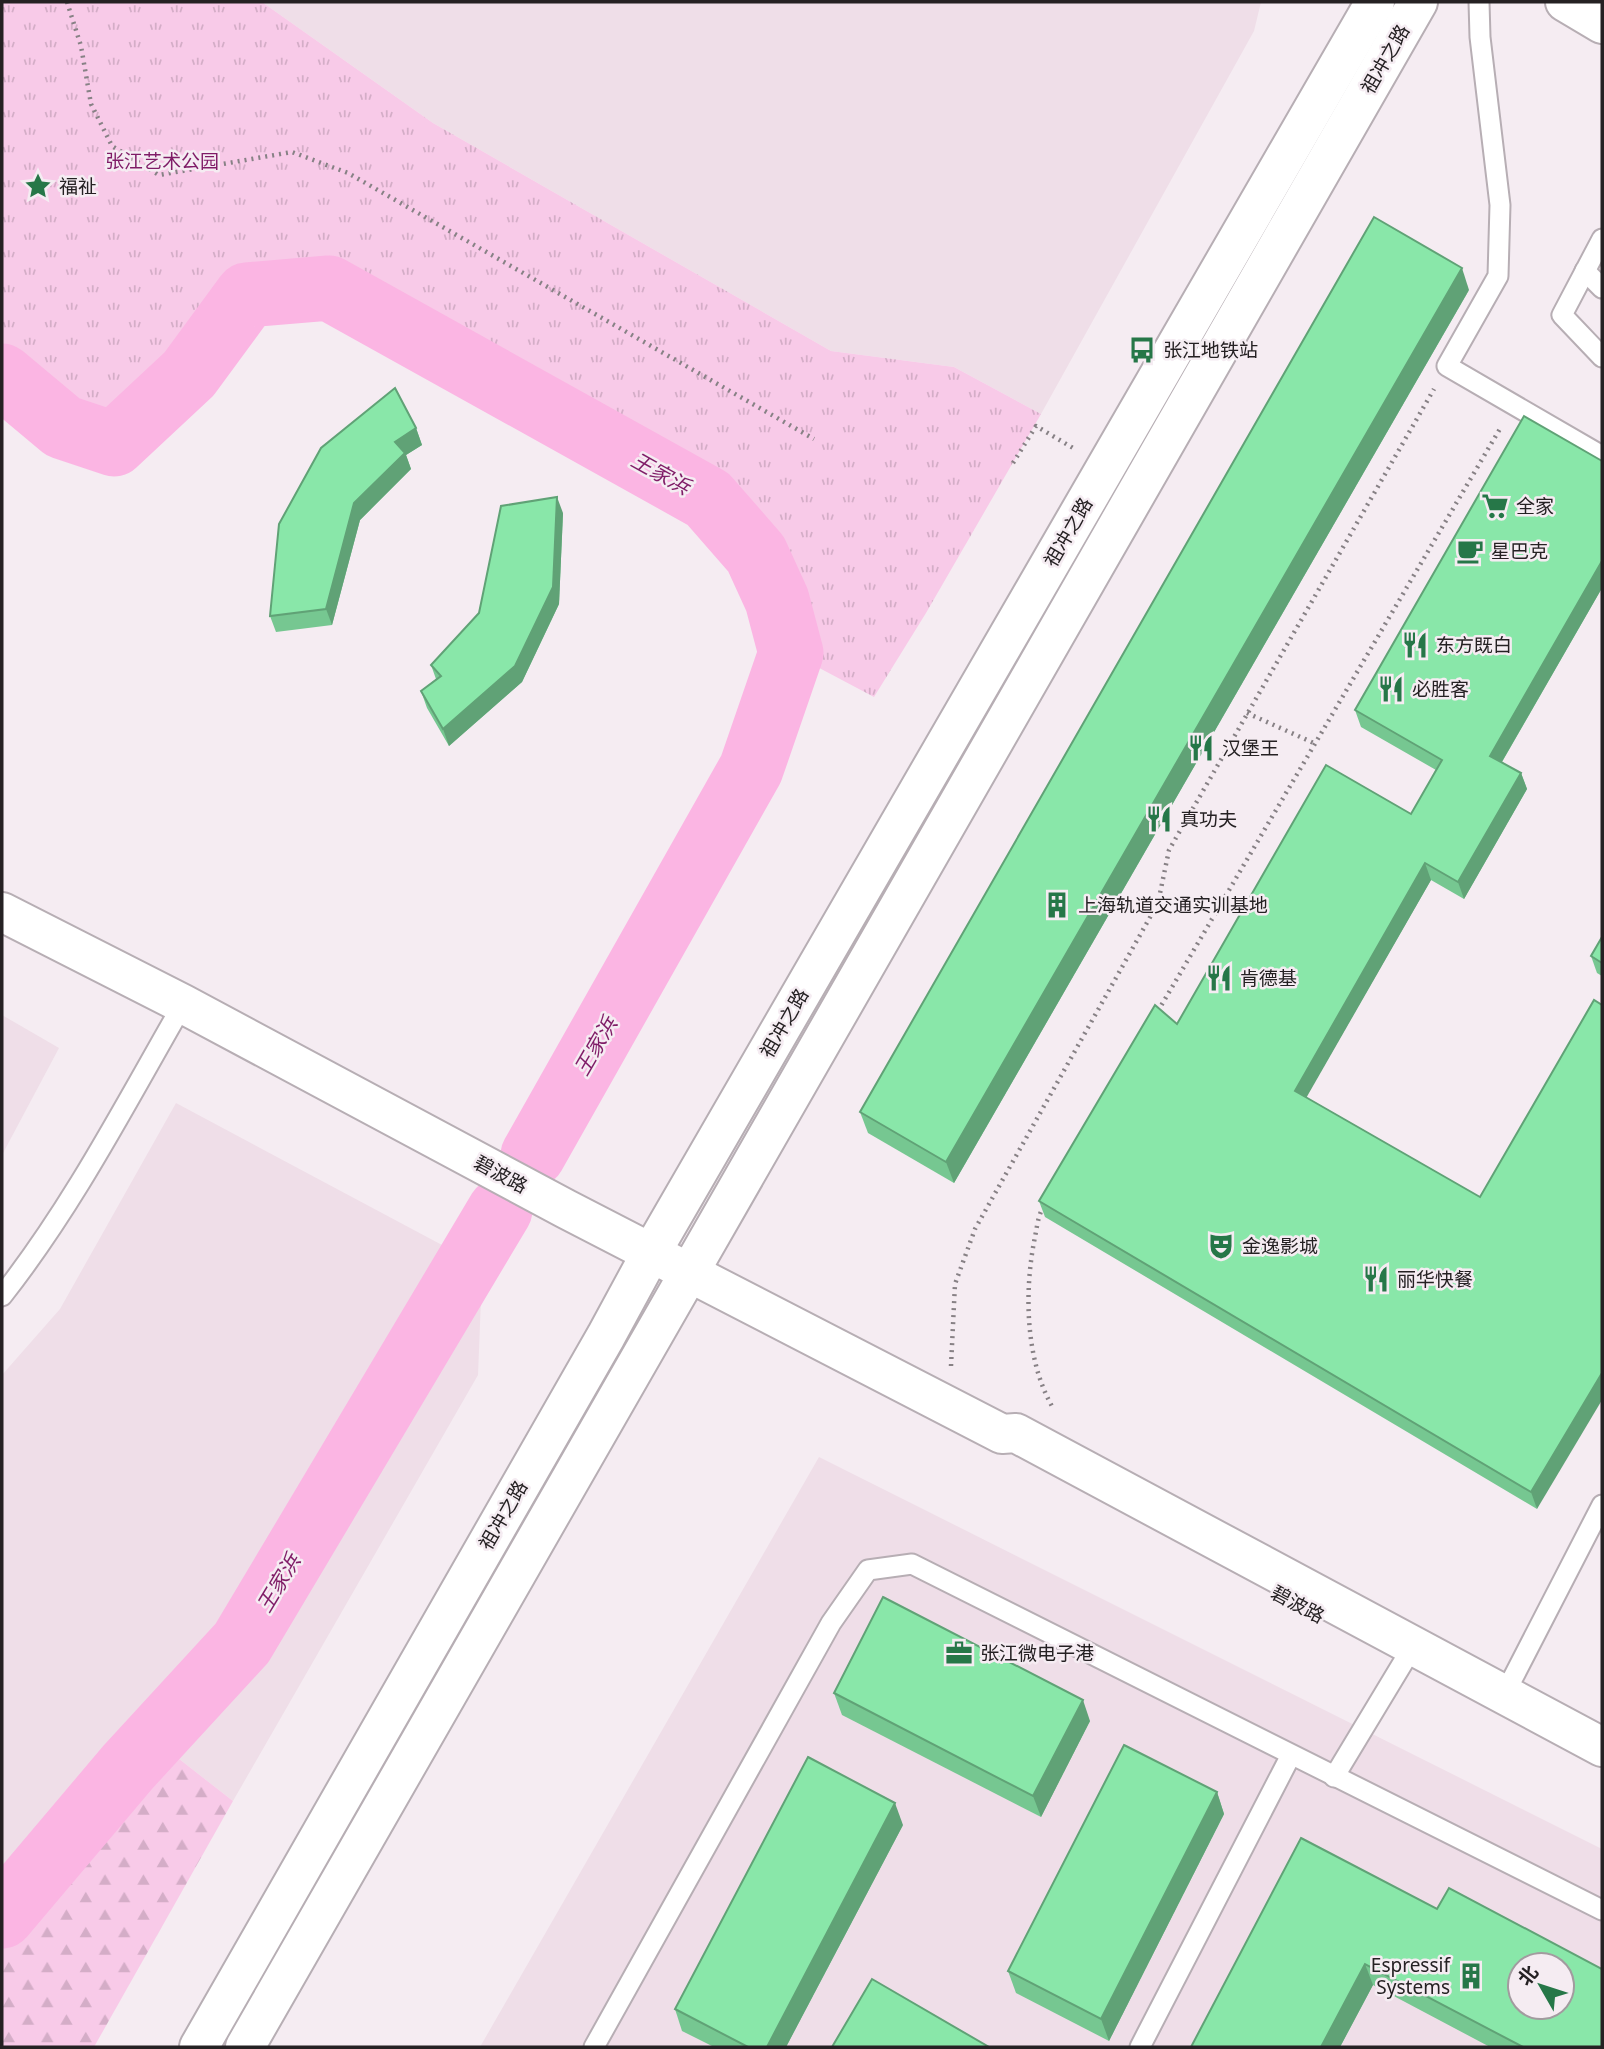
<svg xmlns="http://www.w3.org/2000/svg" width="1604" height="2049" viewBox="0 0 1604 2049" font-family="'Noto Sans','Noto Sans SC',sans-serif">
	<defs>
		<pattern id="forest-firs" width="22" height="20" patternUnits="userSpaceOnUse" patternTransform="scale(1.75)"><rect width="22" height="20" fill="#f8cae8"/><path d="M5 1l3.5 6h-7zM16 11l3.5 6h-7z" fill="#d4adc7"/></pattern>
		<pattern id="park-tufts" width="24" height="20" patternUnits="userSpaceOnUse" patternTransform="scale(1.75)"><rect width="24" height="20" fill="#f8cae8"/><path d="M3 7l-1-3M5 7V3M7 7l1-3M15 17l-1-3M17 17v-4M19 17l1-3" fill="none" stroke="#d4adc7"/></pattern>
	</defs>
	<rect width="100%" height="100%" fill="#f5ecf2"/>
	<g fill="#efdee8" fill-rule="evenodd">
		<polygon points="262,2 1261,2 1254,31 1041,414 954,367 831,351 433,123"/>
		<polygon points="2,1015 59,1048 2,1155"/>
		<polygon points="176,1103 442,1245 481,1299 478,1375 233,1801 137,1726 2,1888 2,1375 60,1309"/>
		<path d="M819,1457L1602,1849V2047H480ZM1520,1965H1562V2007H1520Z"/>
	</g>
	<polygon fill="url(#forest-firs)" points="137,1726 233,1801 94,2047 2,2047 2,1888"/>
	<polygon fill="url(#park-tufts)" points="2,2 262,2 433,123 831,351 954,367 1041,414 926,613 874,697 791,653 777,600 756,554 708,499 329,288 247,295 189,374 114,444 63,427 2,376"/>
	<g fill="none" stroke-linecap="round" stroke-linejoin="round">
		<g stroke="#fbb5e3" stroke-width="65">
			<polyline points="2,376 63,427 114,444 189,374 247,295 329,288 708,499 756,554 777,600 791,653 751,769 533,1155"/>
			<polyline points="2,1916 128,1767 242,1643 500,1210"/>
		</g>
		<g stroke="#b7aeb4" stroke-width="23">
			<g id="service">
				<polyline points="1479,2 1480,37 1500,205 1498,276 1447,366 1602,456"/>
				<polyline points="1602,239 1562,315 1602,357"/>
				<polyline points="1585,271 1602,288"/>
				<path d="M2,1296C73,1206 126,1103 183,1004"/>
				<polyline points="1502,1699 1602,1505"/>
				<polyline points="1334,1777 1404,1661"/>
				<polyline points="594,2047 831,1623 868,1570 912,1564 1602,1910"/>
				<polyline points="1140,2047 1291,1755"/>
			</g>
		</g>
		<g stroke="#b7aeb4" stroke-width="42">
			<polyline id="minor" points="1565,2 1602,24"/>
		</g>
		<g stroke="#b7aeb4" stroke-width="42">
			<polyline id="tertiary" points="2,912 183,1004 566,1209 1002,1434 1016,1433 1602,1747"/>
		</g>
		<g stroke="#b7aeb4" stroke-width="42">
			<g id="secondary">
				<polyline points="199,2047 606,1336 651,1253 1375,2"/>
				<polyline points="245,2047 1418,2"/>
			</g>
		</g>
		<g stroke="#878185" stroke-width="4.5" stroke-dasharray="2 5" stroke-linecap="butt">
			<polyline points="67,2 81,46 91,104 112,146 159,175 292,152 348,173 814,439"/>
			<polyline points="1013,463 1036,426 1073,448"/>
			<polyline points="1247,713 1316,744"/>
			<polyline points="1158,1011 1501,427"/>
			<path d="M1044,1206C1038,1215 1037,1227 1035,1237C1024,1290 1025,1360 1053,1408"/>
			<polyline points="951,1366 955,1284 975,1229 1158,903 1169,850 1434,389"/>
		</g>
		<use href="#service" stroke="#fff" stroke-width="19"/>
		<use href="#minor" stroke="#fff" stroke-width="38"/>
		<use href="#tertiary" stroke="#fff" stroke-width="38"/>
		<use href="#secondary" stroke="#fff" stroke-width="38"/>
	</g>
	<g fill="#76c791">
		<polygon points="1469,290 954,1183 868,1133 860,1112"/>
		<polygon points="416,428 422,445 406,455 411,469 360,520 332,625 276,632 270,616"/>
		<polygon points="563,513 559,604 522,682 449,746 427,708 421,691 436,679 431,665 479,613"/>
		<polygon points="1602,588 1502,762 1521,773 1527,789 1464,899 1431,880 1306,1097 1480,1197 1537,1509 1045,1217 1039,1201 1177,1024 1411,814 1436,770 1361,727 1355,710"/>
		<polygon points="1602,937 1602,976 1597,973 1591,956"/>
		<polygon points="834,1693 1090,1721 1041,1817 842,1715"/>
		<polygon points="1217,1792 1224,1814 1109,2041 1016,1993 1008,1971"/>
		<polygon points="903,1825 786,2047 714,2047 682,2031 675,2009"/>
		<polygon points="1301,1838 1602,2047 1490,2047 1373,1985 1340,2047 1191,2047"/>
	</g>
	<g fill="#60a276">
		<polygon points="1462,268 1469,290 954,1183 946,1162"/>
		<polygon points="416,428 422,445 406,455 411,469 360,520 332,625 326,609 354,503 395,442"/>
		<polygon points="557,497 563,513 559,604 522,682 449,746 443,729"/>
		<polygon points="1602,561 1602,588 1496,772 1490,756"/>
		<polygon points="1521,773 1527,789 1464,899 1458,882"/>
		<polygon points="1425,863 1431,880 1301,1107 1295,1091"/>
		<polygon points="1602,1373 1602,1400 1537,1509 1531,1492"/>
		<polygon points="1083,1700 1090,1721 1041,1817 1033,1796"/>
		<polygon points="1217,1792 1224,1814 1109,2041 1101,2019"/>
		<polygon points="895,1803 903,1825 786,2047 767,2047"/>
		<polygon points="1365,1964 1373,1985 1340,2047 1321,2047"/>
	</g>
	<g fill="#89e7a9" stroke="#60a276" stroke-width="2" fill-rule="evenodd">
		<polygon points="1374,217 1462,268 946,1162 860,1112"/>
		<polygon points="395,388 416,428 395,442 405,453 354,503 326,609 270,616 279,524 321,448"/>
		<polygon points="1524,416 1602,461 1602,561 1490,756 1521,773 1458,882 1425,863 1295,1091 1480,1197 1594,1000 1602,1005 1602,1373 1531,1492 1039,1201 1155,1005 1177,1024 1326,765 1411,814 1442,760 1355,710"/>
		<polygon points="557,497 553,587 515,666 443,729 421,691 441,676 431,665 479,613 501,506"/>
		<polygon points="1602,937 1602,963 1591,956"/>
		<polygon points="883,1597 1083,1700 1033,1796 834,1693"/>
		<polygon points="1124,1745 1217,1792 1101,2019 1008,1971"/>
		<polygon points="808,1757 895,1803 767,2047 748,2047 675,2009"/>
		<path d="M1301,1838L1437,1909L1449,1888L1602,1969V2047H1523L1365,1964L1321,2047H1191ZM1520,1965H1562V2007H1520Z"/>
		<polygon points="872,1979 989,2047 832,2047"/>
	</g>
	<defs>
		<g id="sight-bare" transform="scale(2.1)"><path d="M0-6L1.8-2.2L6-1.7L2.9 1.2L3.7 5.4L0 3.3L-3.7 5.4L-2.9 1.2L-6-1.7L-1.8-2.2Z" fill="#267748" stroke="#f5ecf2" stroke-width="2.5" paint-order="stroke"/></g>
		<g id="bus-bare" transform="scale(2.1)"><path d="M-5-6H5V4H4V6H2V4H-2V6H-4V4H-5ZM-3.5-4V0h7V-4ZM-3.5 1.2v1.5H-2V1.2ZM2 1.2v1.5H3.5V1.2Z" fill="#267748" stroke="#f5ecf2" stroke-width="2.5" paint-order="stroke"/></g>
		<g id="supermarket-bare" transform="scale(2.1)"><path d="M-6-5.5h2.5l.6 2H6L4.5 2H-2.5L-4.4-4H-6ZM-1.5 3.2a1.3 1.3 0 1 0 .1 0ZM3 3.2a1.3 1.3 0 1 0 .1 0Z" fill="#267748" stroke="#f5ecf2" stroke-width="2.5" paint-order="stroke"/></g>
		<g id="cafe-bare" transform="scale(2.1)"><path d="M-5.5-4.5H6V0H3Q3 3.5 0 3.5H-2.5Q-5.5 3.5-5.5 0ZM3-3.2v2h1.7v-2ZM-6 4.5H4V6H-6Z" fill="#267748" stroke="#f5ecf2" stroke-width="2.5" paint-order="stroke"/></g>
		<g id="restaurant-bare" transform="scale(2.1)"><path d="M-5-6h1v4h1v-4h1v4h1v-4h1v5L-1.5 .5V6h-2V.5L-5-1ZM5-6V6H3V1.5H1.5Q1.5-4 5-6Z" fill="#267748" stroke="#f5ecf2" stroke-width="2.5" paint-order="stroke"/></g>
		<g id="building-bare" transform="scale(2.1)"><path d="M-4-6H4V6H1V3H-1V6H-4ZM-2.5-4.3h1.7v1.8h-1.7ZM.8-4.3h1.7v1.8H.8ZM-2.5-1h1.7V.8h-1.7ZM.8-1h1.7V.8H.8Z" fill="#267748" stroke="#f5ecf2" stroke-width="2.5" paint-order="stroke"/></g>
		<g id="theatre-bare" transform="scale(2.1)"><path d="M-5-5.5Q0-4 5-5.5V0Q5 5 0 6Q-5 5-5 0ZM-3.3-2.5H-1v1.5H-3.3ZM1-2.5H3.3v1.5H1ZM-2.8 1Q0 5.5 2.8 1Z" fill="#267748" stroke="#f5ecf2" stroke-width="2.5" paint-order="stroke"/></g>
		<g id="office-bare" transform="scale(2.1)"><path d="M-6-3h4V-5.5h4V-3h4V5H-6ZM-1-4.5V-3h2v-1.5ZM-6 0V1H6V0Z" fill="#267748" stroke="#f5ecf2" stroke-width="2.5" paint-order="stroke"/></g>
	</defs>
	<g fill-rule="evenodd">
		<use href="#sight-bare" x="38" y="186"/>
		<use href="#bus-bare" x="1142" y="350"/>
		<use href="#supermarket-bare" x="1495" y="506"/>
		<use href="#cafe-bare" x="1470" y="551"/>
		<use href="#restaurant-bare" x="1415" y="645"/>
		<use href="#restaurant-bare" x="1391" y="689"/>
		<use href="#restaurant-bare" x="1201" y="748"/>
		<use href="#restaurant-bare" x="1159" y="819"/>
		<use href="#building-bare" x="1057" y="905"/>
		<use href="#restaurant-bare" x="1219" y="978"/>
		<use href="#theatre-bare" x="1221" y="1246"/>
		<use href="#restaurant-bare" x="1376" y="1279"/>
		<use href="#office-bare" x="959" y="1653"/>
		<use href="#building-bare" x="1471" y="1976"/>
	</g>
	<g text-anchor="middle" dominant-baseline="central" stroke-width="5" stroke-linejoin="round" paint-order="stroke">
		<g font-size="19" fill="#252123" stroke="#f5ecf2">
			<text transform="translate(1385 59) rotate(-60)">祖冲之路</text>
			<text transform="translate(1068 532) rotate(-60)">祖冲之路</text>
			<text transform="translate(784 1023) rotate(-60)">祖冲之路</text>
			<text transform="translate(501 1174) rotate(28)">碧波路</text>
			<text transform="translate(503 1515) rotate(-60)">祖冲之路</text>
			<text transform="translate(1298 1604) rotate(28)">碧波路</text>
		</g>
		<g font-size="19" fill="#7f1c67" stroke="#f5ecf2">
			<text x="162" y="161">张江艺术公园</text>
		</g>
		<g font-size="19" fill="#252123" stroke="#f5ecf2" text-anchor="start">
			<text x="59" y="186">福祉</text>
			<text x="1163" y="350">张江地铁站</text>
			<text x="1516" y="506">全家</text>
			<text x="1491" y="551">星巴克</text>
			<text x="1436" y="645">东方既白</text>
			<text x="1412" y="689">必胜客</text>
			<text x="1222" y="748">汉堡王</text>
			<text x="1180" y="819">真功夫</text>
			<text x="1078" y="905">上海轨道交通实训基地</text>
			<text x="1240" y="978">肯德基</text>
			<text x="1242" y="1246">金逸影城</text>
			<text x="1397" y="1279">丽华快餐</text>
			<text x="980" y="1653">张江微电子港</text>
			<text x="1450" y="1965" text-anchor="end">Espressif<tspan x="1450" dy="22">Systems</tspan></text>
		</g>
		<g font-size="21" font-style="italic" fill="#7f1c67" stroke="#f5ecf2">
			<text transform="translate(661 473) rotate(29)">王家浜</text>
			<text transform="translate(595 1046) rotate(-60)">王家浜</text>
			<text transform="translate(278 1583) rotate(-59)">王家浜</text>
		</g>
	</g>
	<rect width="1604" height="2049" fill="none" stroke="#252123" stroke-width="7"/>
	<g transform="translate(1541 1986) rotate(309)"><circle r="33" fill="#f5ecf2" stroke="#a29b9f" stroke-width="2"/>
	<path d="M0-5L12 26L0 18L-12 26Z" fill="#267748"/>
	<text y="-10" font-size="19" font-weight="bold" text-anchor="middle" fill="#252123">北</text>
	</g>
</svg>
